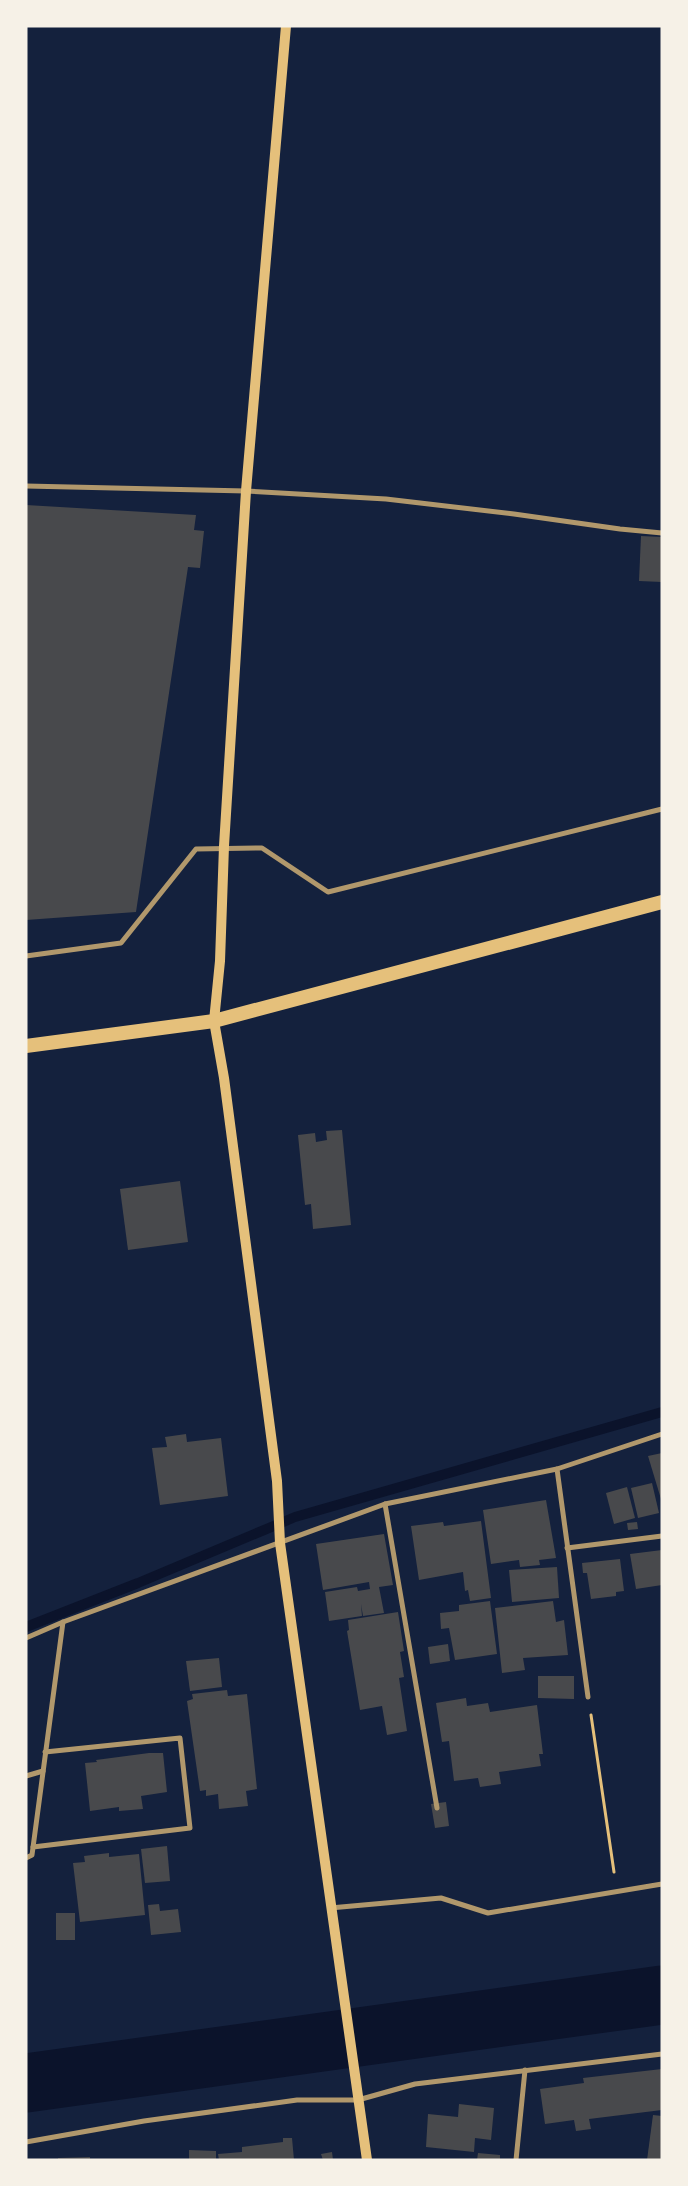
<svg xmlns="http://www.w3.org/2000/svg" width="688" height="2186" viewBox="0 0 688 2186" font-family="Arial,sans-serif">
	<rect width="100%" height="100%" fill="#14213d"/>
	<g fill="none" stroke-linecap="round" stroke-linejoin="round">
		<polyline stroke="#0b132b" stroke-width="10" points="26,1627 138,1583 295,1517 662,1412"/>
		<polyline stroke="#0b132b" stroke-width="59" points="26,2083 662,1995"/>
	</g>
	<g fill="#48494c">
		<polygon points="26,505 196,515 194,530 204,531 200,568 188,567 136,912 26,920"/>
		<polygon points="641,536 662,537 662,582 639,581"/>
		<polygon points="342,1130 351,1225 313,1229 311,1204 305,1205 298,1135 315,1133 316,1142 327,1140 326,1131"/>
		<polygon points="180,1181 188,1242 128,1250 120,1189"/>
		<polygon points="186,1434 187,1442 221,1438 228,1496 160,1505 152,1448 167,1447 165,1437"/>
		<polygon points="662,1453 662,1499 661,1499 648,1456"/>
		<polygon points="652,1483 659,1513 638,1518 631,1488"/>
		<polygon points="627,1487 635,1518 614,1524 606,1493"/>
		<polygon points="546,1500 556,1558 539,1560 540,1565 520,1567 519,1560 491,1564 483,1510"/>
		<polygon points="481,1521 491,1598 470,1601 468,1590 465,1591 463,1572 419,1580 411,1526 443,1522 444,1526"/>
		<polygon points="637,1522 638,1529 628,1530 627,1523"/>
		<polygon points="384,1534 393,1585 379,1587 384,1613 363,1616 361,1604 362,1616 329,1621 325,1592 357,1587 358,1591 370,1589 369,1582 323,1590 316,1544"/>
		<polygon points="662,1550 662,1585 636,1589 630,1554"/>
		<polygon points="620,1559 624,1591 616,1592 616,1596 591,1599 587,1573 583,1573 582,1563"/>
		<polygon points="557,1567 559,1598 512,1602 509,1570"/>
		<polygon points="490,1601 497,1654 455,1660 449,1628 441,1629 440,1613 459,1611 459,1605"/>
		<polygon points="553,1601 556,1622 564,1620 568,1655 523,1658 525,1670 502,1673 495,1608"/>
		<polygon points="398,1612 404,1651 400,1652 404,1677 399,1678 407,1731 387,1735 382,1706 360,1710 347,1631 349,1630 348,1620"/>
		<polygon points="448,1644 450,1661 430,1664 428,1647"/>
		<polygon points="219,1658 222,1687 190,1691 186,1661"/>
		<polygon points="538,1676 574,1676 574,1699 538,1698"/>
		<polygon points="227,1690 228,1696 247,1694 257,1789 246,1791 248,1806 219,1809 218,1794 206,1796 206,1790 200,1791 187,1701 193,1699 192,1694"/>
		<polygon points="466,1698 467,1706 488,1703 490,1712 537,1705 543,1754 539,1754 541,1766 499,1772 501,1784 480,1787 478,1778 454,1781 449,1741 442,1742 436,1703"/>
		<polygon points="149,1753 163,1753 167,1792 141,1796 143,1809 119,1811 119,1807 90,1811 85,1763 97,1762 96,1760"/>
		<polygon points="446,1802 449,1826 435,1828 431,1804"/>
		<polygon points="167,1846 170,1881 145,1883 141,1849"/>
		<polygon points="109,1853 109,1857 139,1854 145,1915 80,1922 73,1863 85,1862 84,1856"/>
		<polygon points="159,1904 160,1911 178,1909 181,1932 151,1935 148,1905"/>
		<rect x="56" y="1913" width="19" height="27"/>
		<polygon points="662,2069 662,2110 589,2119 591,2129 576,2131 574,2120 545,2124 540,2089 584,2083 583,2078"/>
		<polygon points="459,2104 494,2108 491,2140 475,2138 474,2152 426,2147 428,2114 458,2117"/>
		<polygon points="653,2115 662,2116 662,2160 647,2160"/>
		<polygon points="283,2138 292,2138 294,2160 219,2160 218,2154 242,2152 242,2147 283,2142"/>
		<polygon points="189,2150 216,2151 216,2160 189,2160"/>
		<polygon points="332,2152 333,2160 323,2160 321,2154"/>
		<polygon points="478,2153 500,2155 500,2160 477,2160"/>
		<polygon points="90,2157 90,2160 58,2160 58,2158"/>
	</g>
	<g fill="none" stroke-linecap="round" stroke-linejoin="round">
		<polyline stroke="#e5c07b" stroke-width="3" points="591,1715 614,1872"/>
		<g stroke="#b1986c" stroke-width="5">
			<polyline points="26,486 246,491 386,499 514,514 620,529 662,533"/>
			<polyline points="26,956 121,943 196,849 262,848 328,892 662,809"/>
			<polyline points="557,1469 588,1697"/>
			<polyline points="385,1504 437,1808"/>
			<polyline points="567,1548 662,1536"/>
			<polyline points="26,1638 63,1622 385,1504 557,1469 662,1434"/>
			<polyline points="26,1776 43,1771"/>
			<polyline points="33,1847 190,1828 180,1738 45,1752"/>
			<polyline points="26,1858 32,1855 63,1622"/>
			<polyline points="330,1908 441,1898 488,1913 662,1884"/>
			<polyline points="26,2142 144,2121 297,2100 358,2100 415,2084 662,2054"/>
			<polyline points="516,2160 525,2070"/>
		</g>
		<polyline stroke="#e5c07b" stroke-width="10" points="286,26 246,491 224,846 220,961 214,1021 224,1078 277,1481 280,1543 367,2160"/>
		<polyline stroke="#e5c07b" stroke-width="14" points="26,1046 214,1021 662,902"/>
	</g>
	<rect width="688" height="2186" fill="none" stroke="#f6f1e7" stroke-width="55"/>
</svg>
